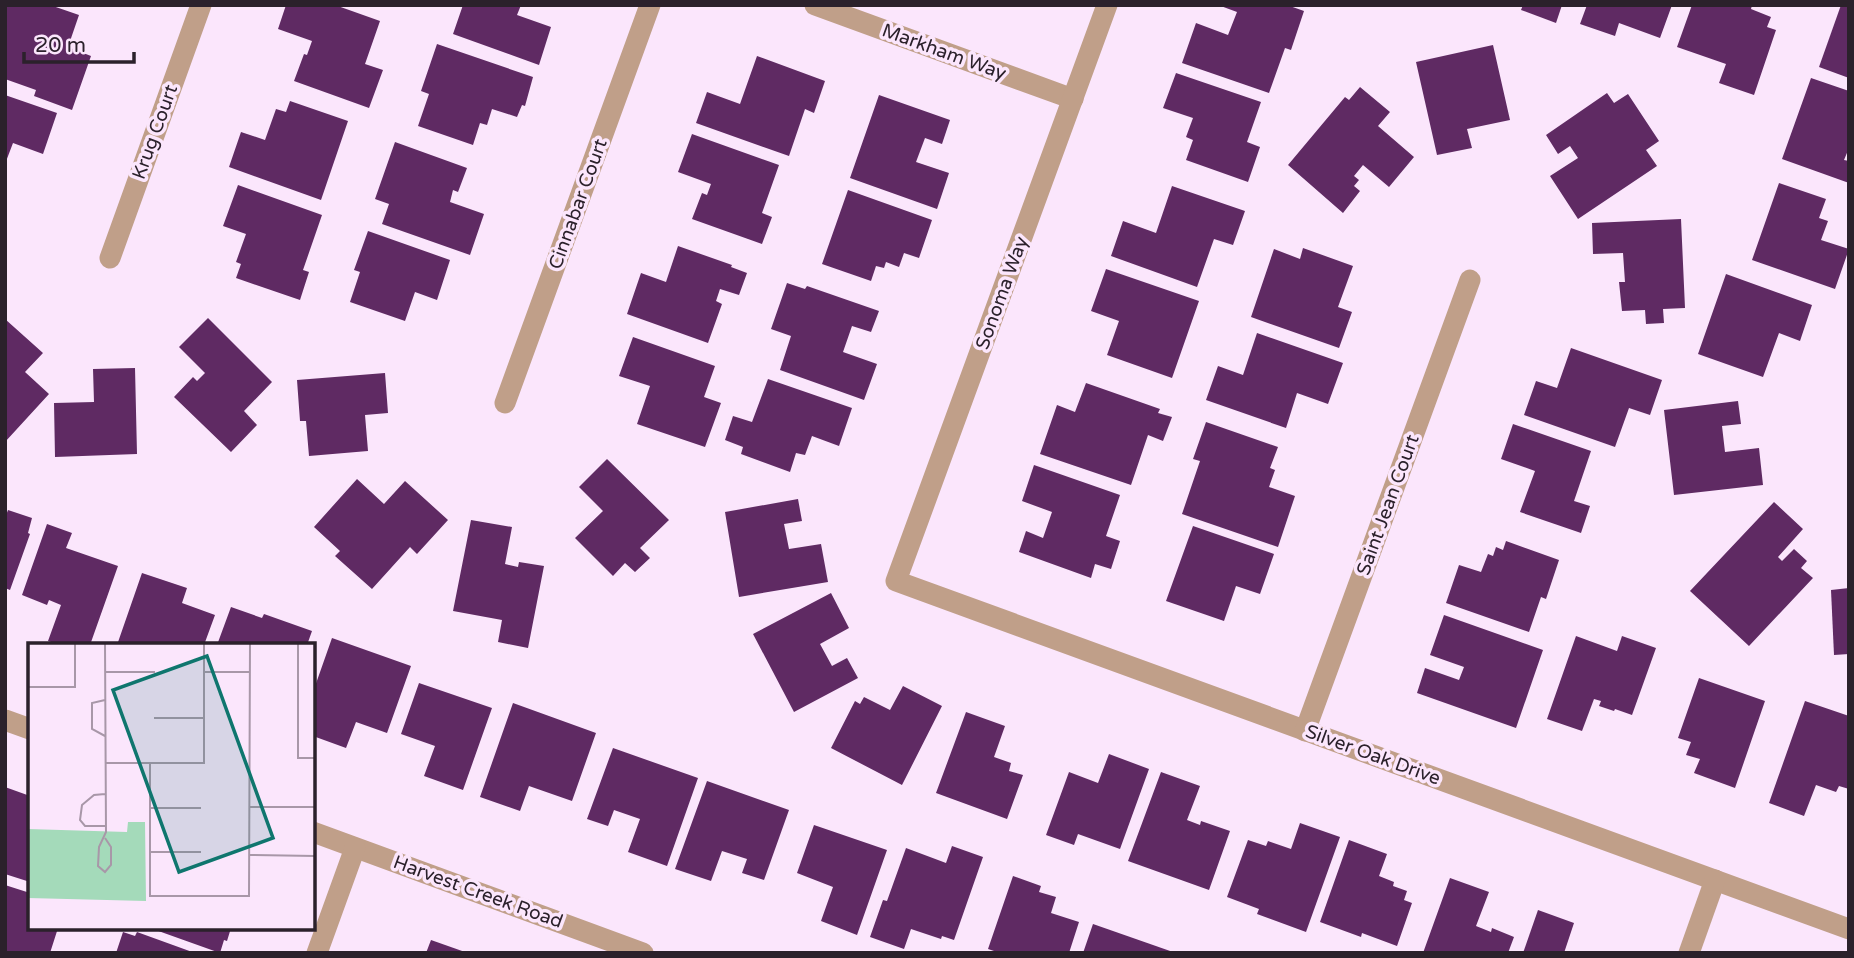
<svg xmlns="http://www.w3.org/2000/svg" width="1854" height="958" viewBox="0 0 1854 958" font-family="'Varela Round',sans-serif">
	<rect width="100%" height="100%" fill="#fbe6fc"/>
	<g fill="#5f2a63">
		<polygon points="5,5 50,5 79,15 68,47 91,56 72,110 34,96 36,90 5,79"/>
		<polygon points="286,5 335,5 380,21 365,64 383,70 369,108 294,81 304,54 307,55 312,41 278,29"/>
		<polygon points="463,5 521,5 517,15 551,27 539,65 453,34"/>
		<polygon points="1218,5 1287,5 1304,11 1291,50 1285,48 1269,93 1182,63 1196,23 1228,35 1237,12"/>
		<polygon points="1523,5 1562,5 1556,23 1521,10"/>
		<polygon points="1587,5 1672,5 1660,38 1619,23 1615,36 1580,24"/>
		<polygon points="1692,5 1752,5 1751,9 1771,17 1767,27 1776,30 1754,95 1719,83 1726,64 1677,47"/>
		<polygon points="1841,5 1849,5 1849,78 1819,67"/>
		<polygon points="437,44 533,77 525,106 522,105 517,117 492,109 487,125 480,123 473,145 418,126 429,94 421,91"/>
		<polygon points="1493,45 1510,120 1467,129 1472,148 1437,155 1416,62"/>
		<polygon points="757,56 825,81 814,113 805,109 789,156 696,123 707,92 740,104"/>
		<polygon points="1176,73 1261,102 1247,142 1260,147 1248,182 1186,160 1193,140 1186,137 1193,118 1163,108"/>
		<polygon points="1811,78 1849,91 1849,148 1844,160 1849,161 1849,183 1782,159"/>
		<polygon points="1360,87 1390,112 1378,126 1414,157 1389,187 1363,165 1354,176 1359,180 1354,186 1360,191 1343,213 1288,165 1345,97 1349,100"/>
		<polygon points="1607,93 1614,103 1628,94 1659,141 1646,150 1657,166 1578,219 1550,176 1578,158 1570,146 1558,154 1546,135"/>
		<polygon points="5,95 57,113 43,154 13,143 5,164"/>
		<polygon points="879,95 950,120 942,144 925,138 916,162 949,173 937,209 850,178"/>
		<polygon points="290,101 348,121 321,200 229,167 241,132 265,140 276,109 286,112"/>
		<polygon points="692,134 779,165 762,213 772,217 762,244 692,219 702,193 707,195 711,184 678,172"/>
		<polygon points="395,142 467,168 458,192 453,190 450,202 484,214 470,255 382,224 389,204 375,199"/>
		<polygon points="1779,183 1826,199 1819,218 1828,221 1821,240 1849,249 1835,289 1752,260"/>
		<polygon points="238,185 322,215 303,270 309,272 300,300 236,278 241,264 236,262 246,234 223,226"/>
		<polygon points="1172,186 1245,211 1233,245 1214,239 1197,287 1111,256 1123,221 1156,233"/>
		<polygon points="848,190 932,220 919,258 904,253 899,267 886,262 884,268 876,266 871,281 822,264"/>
		<polygon points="1681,219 1685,308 1663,309 1664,323 1646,324 1645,310 1622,311 1619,282 1625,282 1623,253 1593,254 1592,223"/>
		<polygon points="368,231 450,260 437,300 415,292 405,321 350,302 360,272 354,270"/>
		<polygon points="678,246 732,265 731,267 747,273 739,295 720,289 716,301 722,304 708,343 627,314 641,273 666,282"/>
		<polygon points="1303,248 1353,266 1338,307 1352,312 1339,348 1251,317 1274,249 1300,259"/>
		<polygon points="1106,269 1199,301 1172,378 1107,355 1119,321 1091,311"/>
		<polygon points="1726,274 1812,305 1800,341 1779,333 1763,377 1698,354"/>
		<polygon points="787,283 805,289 807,286 879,311 871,332 852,326 843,352 877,364 864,400 780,370 791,336 771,329"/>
		<polygon points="208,318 272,382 244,411 257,425 231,452 174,397 193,377 197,381 205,373 179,347"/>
		<polygon points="5,319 43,353 25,372 49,394 5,442"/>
		<polygon points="1257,333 1343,363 1328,404 1297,393 1286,428 1206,400 1218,366 1243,375"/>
		<polygon points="633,337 715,366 704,397 721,403 705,447 637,424 650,386 619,376"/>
		<polygon points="1571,348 1662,380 1650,415 1629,408 1615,447 1524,415 1536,381 1557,388"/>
		<polygon points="135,368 137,454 55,457 54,403 94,402 93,369"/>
		<polygon points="385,373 388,413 365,415 368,451 309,456 306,421 300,421 297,380"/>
		<polygon points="768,379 852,408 839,446 812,436 805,455 796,453 790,472 741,454 743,447 725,440 733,416 752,422"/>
		<polygon points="1086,383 1160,409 1158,413 1172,417 1163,441 1148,435 1131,485 1040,454 1057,405 1075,412"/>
		<polygon points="1738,401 1741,424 1722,426 1725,452 1759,448 1763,485 1674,495 1664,410"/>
		<polygon points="1206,422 1278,447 1270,468 1275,470 1269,487 1295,496 1278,547 1182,514 1200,461 1193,459"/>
		<polygon points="1513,424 1591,451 1574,501 1590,506 1581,533 1520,512 1535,471 1501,459"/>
		<polygon points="607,459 669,520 640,548 650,558 635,572 625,563 613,576 575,538 603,511 579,487"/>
		<polygon points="1034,465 1120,495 1106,536 1120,541 1111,569 1095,564 1091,578 1019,552 1026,531 1043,538 1052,512 1022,501"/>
		<polygon points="357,479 384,504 405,481 448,520 417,554 410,547 372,589 335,556 340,551 314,527"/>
		<polygon points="798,499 802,521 784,524 789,549 821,544 828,582 739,597 725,512"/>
		<polygon points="1774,502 1803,529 1778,557 1782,561 1794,549 1807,561 1801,568 1813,578 1749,646 1690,591"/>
		<polygon points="8,510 32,518 28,533 30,534 10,590 5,588 5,518"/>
		<polygon points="471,520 512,527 505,564 518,567 519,562 544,566 528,648 498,642 502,620 453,611"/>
		<polygon points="47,524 72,533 66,548 118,566 90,645 60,645 48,641 61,605 49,600 47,605 22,595"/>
		<polygon points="1193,526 1274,554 1260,594 1236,586 1224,621 1166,601"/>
		<polygon points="1506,541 1559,560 1546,599 1541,597 1529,632 1446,603 1459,565 1481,572 1488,554 1493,556 1496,547 1503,550"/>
		<polygon points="142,573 187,588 182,603 215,615 204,645 117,645"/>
		<polygon points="1849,588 1849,654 1834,655 1831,590"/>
		<polygon points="831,593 849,628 820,644 832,666 847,658 858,678 794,712 753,634"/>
		<polygon points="231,607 262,618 264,614 312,631 307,645 217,645"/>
		<polygon points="1444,615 1543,650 1516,728 1417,693 1425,668 1459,680 1464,667 1430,655"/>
		<polygon points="1576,636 1617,651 1622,636 1656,648 1632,715 1615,709 1614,711 1599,706 1601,701 1594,699 1582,731 1547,719"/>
		<polygon points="332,638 411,666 387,733 356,722 346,748 313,736 313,692"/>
		<polygon points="1699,678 1765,701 1735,788 1694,773 1700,759 1686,755 1691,742 1678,738"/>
		<polygon points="419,683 492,708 463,790 424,776 435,746 401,734"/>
		<polygon points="903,686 942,706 902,785 831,748 855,701 860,704 864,697 890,710"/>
		<polygon points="1805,701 1849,716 1849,789 1839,786 1836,792 1816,785 1804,816 1769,803"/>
		<polygon points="513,703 596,733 572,801 529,786 520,811 480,797"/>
		<polygon points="966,712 1005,726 994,757 1011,763 1009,771 1023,775 1007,819 936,793"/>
		<polygon points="613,748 698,778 667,866 628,852 640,819 614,810 608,826 587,819"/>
		<polygon points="1109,754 1149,769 1120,849 1078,834 1074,845 1046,835 1069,772 1098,783"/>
		<polygon points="1161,772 1200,786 1187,820 1200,825 1201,821 1230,831 1209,890 1128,861"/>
		<polygon points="707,781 789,810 764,880 742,873 747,859 722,851 711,881 675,869"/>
		<polygon points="5,787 30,796 30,882 5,874"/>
		<polygon points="1300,823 1340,837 1306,932 1257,914 1259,909 1227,897 1248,840 1266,846 1268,841 1291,849"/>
		<polygon points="814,825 887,850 857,935 821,921 833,887 797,873"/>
		<polygon points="1349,840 1387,854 1379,876 1394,882 1393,886 1407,891 1404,900 1412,903 1397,946 1362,933 1361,937 1320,922"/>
		<polygon points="952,846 983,857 954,940 942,936 941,939 911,929 904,949 870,937 883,900 887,901 906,848 946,863"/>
		<polygon points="1013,876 1041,886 1039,892 1056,897 1051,913 1079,922 1069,953 1000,953 988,949"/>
		<polygon points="1450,878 1489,892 1476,926 1491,932 1492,928 1514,937 1508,953 1423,953"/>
		<polygon points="5,885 30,893 30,928 58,928 50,953 5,953"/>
		<polygon points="1538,910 1574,923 1564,953 1523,953"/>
		<polygon points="1093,924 1173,952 1173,953 1083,953"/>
		<polygon points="150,928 231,928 227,941 224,940 220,953"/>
		<polygon points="123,932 135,936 137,932 195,953 116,953"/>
		<polygon points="431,940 465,952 465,953 426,953"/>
	</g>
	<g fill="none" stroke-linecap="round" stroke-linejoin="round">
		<g stroke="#c09f89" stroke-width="21">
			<polyline points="815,5 1073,99"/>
			<polyline points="1107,5 896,581 1849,929"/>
			<polyline points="110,258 201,5"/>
			<polyline points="505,403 650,5"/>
			<polyline points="5,720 30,729"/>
			<polyline points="1305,731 1470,280"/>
			<polyline points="313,832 643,953"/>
			<polyline points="317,953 355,848"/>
			<polyline points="1689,953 1715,880"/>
		</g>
	</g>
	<g text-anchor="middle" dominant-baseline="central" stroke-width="7" stroke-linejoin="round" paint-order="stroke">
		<g font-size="19" fill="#2b212b" stroke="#fbe6fc">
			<text transform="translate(944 52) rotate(20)">Markham Way</text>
			<text transform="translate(155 132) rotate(-70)">Krug Court</text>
			<text transform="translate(578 204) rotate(-70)">Cinnabar Court</text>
			<text transform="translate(1002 293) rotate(-70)">Sonoma Way</text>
			<text transform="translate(1388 505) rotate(-70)">Saint Jean Court</text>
			<text transform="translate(1373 755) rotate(20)">Silver Oak Drive</text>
			<text transform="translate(478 892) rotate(20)">Harvest Creek Road</text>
		</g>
	</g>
	<g transform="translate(28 643)">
		<rect width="287" height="287" fill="#fbe6fc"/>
		<path d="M100,179H117L118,258L0,255V186L99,189Z" fill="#a4daba"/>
		<path fill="none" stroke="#a897a8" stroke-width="2" d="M270,0V115H287M77,29H127M176,29H222M0,44H47V0M77,57L64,60V86L77,93M126,75H176M77,120H176V0M122,120V253H221L222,0M77,151L66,152L54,162L52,177L57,183H78M222,164H287M122,165H173M77,195L83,204V222L77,229L70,223L71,204L78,189L77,0M122,209H173M222,212L287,213"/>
		<path fill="#0f766e" fill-opacity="0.15" stroke="#0f766e" stroke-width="3.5" d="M179,13L245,195L151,229L85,47Z"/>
		<rect width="287" height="287" fill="none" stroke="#2b212b" stroke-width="3.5"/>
	</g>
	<rect width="1854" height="958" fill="none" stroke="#2b212b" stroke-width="14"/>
	<path d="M24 52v10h110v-10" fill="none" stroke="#2b212b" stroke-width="3.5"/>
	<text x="35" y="52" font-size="21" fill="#2b212b" stroke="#fbe6fc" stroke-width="5" paint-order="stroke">20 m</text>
</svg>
